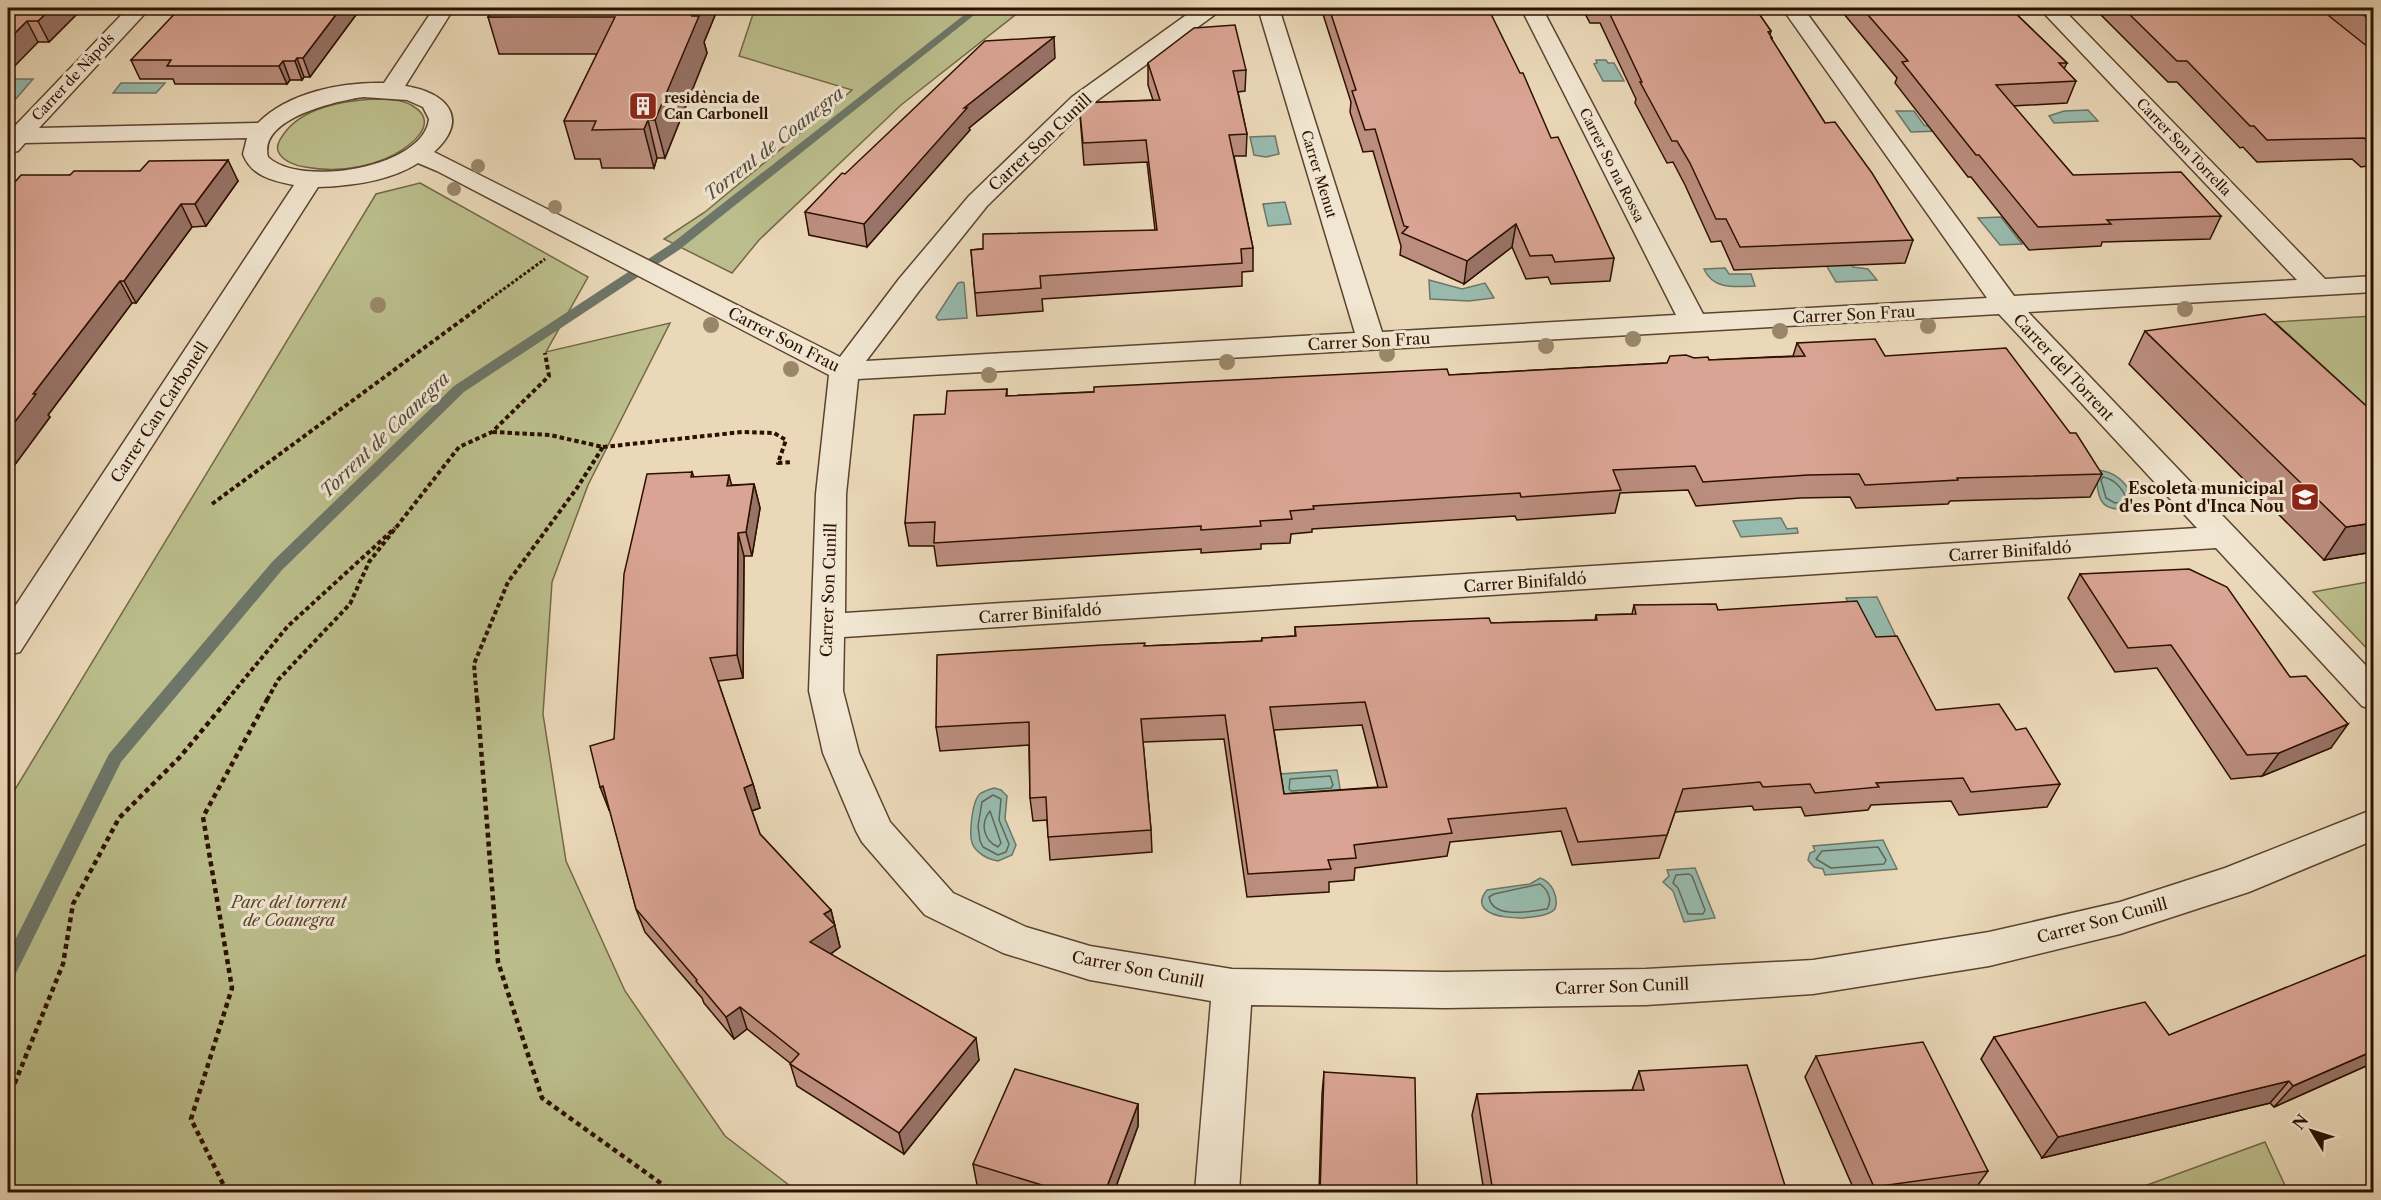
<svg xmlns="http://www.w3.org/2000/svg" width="2381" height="1200" viewBox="0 0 2381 1200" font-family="'Libre Caslon Text',serif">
	<rect width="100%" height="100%" fill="#ead8b8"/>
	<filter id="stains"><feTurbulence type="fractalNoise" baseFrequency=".00333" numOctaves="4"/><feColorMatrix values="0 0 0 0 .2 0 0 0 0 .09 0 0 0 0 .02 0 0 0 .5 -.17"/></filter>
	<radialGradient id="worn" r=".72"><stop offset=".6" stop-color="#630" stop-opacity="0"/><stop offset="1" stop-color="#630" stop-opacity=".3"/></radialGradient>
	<g fill="#bbbe8c" stroke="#746846" stroke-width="1.5">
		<polygon points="755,8 1024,8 901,105 759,240 732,273 664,239 705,212 852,90 739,56"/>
		<path d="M373,99C386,99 402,99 413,106C444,125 404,151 385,159C360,169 332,172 305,167C296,166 282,161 278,151C276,145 280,139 283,135C302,107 343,101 373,99Z"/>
		<polygon points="420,183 588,277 546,352 670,323 588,485 552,582 543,714 566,861 625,991 725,1136 798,1192 8,1192 8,801 376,194"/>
		<polygon points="2373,316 2373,412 2275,322"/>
		<polygon points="2373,581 2374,581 2373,655 2313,592"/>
		<polygon points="2265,1142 2288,1192 2128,1192"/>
	</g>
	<g fill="#98baad" stroke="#6d7668" stroke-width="1.5">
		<polygon points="1596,60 1606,60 1608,63 1614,63 1624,81 1603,81 1594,64 1597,63"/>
		<polygon points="33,79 14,101 8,101 8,79"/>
		<polygon points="121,83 165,83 156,93 113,93"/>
		<polygon points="2088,110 2098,121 2054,123 2049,116 2064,111"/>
		<polygon points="1896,111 1914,111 1924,125 1940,131 1911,132"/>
		<polygon points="1275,136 1279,154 1266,157 1254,155 1250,137"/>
		<polygon points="1285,202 1291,224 1268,226 1263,204"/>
		<polygon points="2001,217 2022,244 2000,245 1978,218"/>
		<polygon points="1844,259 1853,267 1868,269 1877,280 1836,282 1823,260"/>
		<path d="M1725,268L1729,274H1751L1755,286C1735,287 1713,290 1704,269Z"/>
		<polygon points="1429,280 1462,289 1485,283 1494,298 1469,301 1430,299"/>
		<polygon points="962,282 964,283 967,318 938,320 936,317 958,283"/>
		<path d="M2096,470C2114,471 2126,481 2133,498L2127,508C2097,514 2097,492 2096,470Z"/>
		<polygon points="1781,518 1787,529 1797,528 1798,533 1741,537 1733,521"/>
		<polygon points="1877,597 1899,643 1866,644 1846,598"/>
		<polygon points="1337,770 1341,794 1284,797 1280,774"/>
		<path d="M994,788L1001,790L1007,796L1005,819L1016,845L1012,855L998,861C987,859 976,853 972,843C969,833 972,799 981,793C985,791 990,789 994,788Z"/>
		<polygon points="1883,840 1897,869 1825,875 1823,869 1814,867 1808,860 1810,853 1815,851 1813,846"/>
		<polygon points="1695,868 1715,918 1684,922 1673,891 1663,882 1669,876 1667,870"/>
		<path d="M1540,878C1552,882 1559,897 1555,909C1544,923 1460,923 1487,890L1530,884Z"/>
	</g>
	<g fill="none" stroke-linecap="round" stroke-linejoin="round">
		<g stroke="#626656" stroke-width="1.5">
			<path d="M2103,477C2114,479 2121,487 2126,497L2124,502L2115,503L2106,498L2101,480Z"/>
			<polygon points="1330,776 1333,785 1331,788 1291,791 1289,789 1290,779"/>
			<polygon points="993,795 1001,799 999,820 1009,844 1006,852 998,855 983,847 980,841 978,826 982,802"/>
			<path d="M990,811L1001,843L998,847C983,840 980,823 990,811Z"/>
			<polygon points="1878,847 1886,860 1884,864 1831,868 1816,859 1822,851"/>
			<polygon points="1689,874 1692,876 1705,910 1703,914 1688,914 1678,888 1673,883 1676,875"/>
			<path d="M1540,884C1548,890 1553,900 1547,909C1531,911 1493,920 1489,897L1494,894Z"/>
		</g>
		<polygon fill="#6d7668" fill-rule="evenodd" points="973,8 983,8 679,250 464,392 282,570 121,762 14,977 8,979 8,954 109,754 272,562 454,386 671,244"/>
		<g stroke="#5c432e" stroke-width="3">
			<path id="street" d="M128,8H150L39,128L258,123C289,92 342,82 384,83L434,8H454L405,86C446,92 471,118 434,152L840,357L899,279L969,196L1072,97L1196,8H1219L1217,13L1088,107L987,206L919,291L866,361L1355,333L1258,8H1279L1382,332L1676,315L1521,8H1542L1703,314L1987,298L1782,8H1803L2014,296L2297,280L2039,8H2062L2325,279L2374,276V292L2028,312L2374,674V710L2362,706L2216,548L844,637L843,691L859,753L890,822L953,893L1026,927L1090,946L1232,969L1445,972L1646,969L1813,960L1989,932L2120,902L2225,868L2374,809V840L2249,892L2120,934L1989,966L1813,994L1646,1005L1445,1008L1251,1005L1239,1192H1195L1211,1001L1090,980L1003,953L925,915L862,842L856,831L823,753L809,691L816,494L829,375L437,171L418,163C390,181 351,186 318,187L20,652L8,655V617L294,185C273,181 251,176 243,154L247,138L25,143L18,151L8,153V129H12ZM363,97L407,100L423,107L429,119C424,168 300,188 268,157C258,118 337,101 363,97ZM1999,314L2197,528L845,613L846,494L858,379Z"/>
		</g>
		<polyline stroke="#2d1100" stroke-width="3" stroke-dasharray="3 2" stroke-linecap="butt" points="479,307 545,259"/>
		<g stroke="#2d1100" stroke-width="4" stroke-dasharray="4.5 3" stroke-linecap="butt">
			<polyline points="603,447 742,432 774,433 786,440 778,463 792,462"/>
			<polyline points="212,504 481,306"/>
			<polyline points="227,700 288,626 395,528"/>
			<polyline points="267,700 278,680 350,604 369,562 459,447 492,432 549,376 545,353"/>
			<polyline points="477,700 474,664 508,582 577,488 603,447 550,435 493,432"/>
		</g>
		<g stroke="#2d1100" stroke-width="4.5" stroke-dasharray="5 4" stroke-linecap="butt">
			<polyline points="477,698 498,962 542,1098 673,1192"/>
			<polyline points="8,1100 63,964 73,904 119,818 180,757 229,698"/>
			<polyline points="227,1192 191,1119 232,988 203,817 268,698"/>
		</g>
		<use href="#street" fill="#f1e6d1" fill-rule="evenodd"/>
	</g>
	<g fill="#9a876a">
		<circle cx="478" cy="166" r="7"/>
		<circle cx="454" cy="189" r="7"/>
		<circle cx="555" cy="207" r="7"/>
		<circle cx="378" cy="305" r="8"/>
		<circle cx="2185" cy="309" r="8"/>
		<circle cx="711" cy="325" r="8"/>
		<circle cx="1928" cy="326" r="8"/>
		<circle cx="1780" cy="331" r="8"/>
		<circle cx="1633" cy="339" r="8"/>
		<circle cx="1546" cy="346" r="8"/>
		<circle cx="1387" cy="354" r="8"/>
		<circle cx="1227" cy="362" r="8"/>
		<circle cx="791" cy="369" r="8"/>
		<circle cx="989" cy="375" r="8"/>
	</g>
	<g fill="#bb8d7e" stroke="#2d1100" stroke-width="1.5" fill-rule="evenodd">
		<polygon points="8,8 83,8 49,42 38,42"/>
		<polygon points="361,8 310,77 304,77 302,80 290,80 287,84 175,84 173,79 140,79 131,60"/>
		<polygon points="718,8 704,42 707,53 665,158 657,158 654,168 602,168 600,159 575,159 564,121 597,54 499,54 488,17"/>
		<polygon points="1321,8 1401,8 1404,14 1551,138 1614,258 1610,281 1551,284 1548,277 1526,279 1512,247 1464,284 1400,255 1401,246 1373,151 1363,152 1350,112 1351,102"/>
		<polygon points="1582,8 1755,8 1771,31 1770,35 1772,38 1772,40 1825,123 1913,240 1905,263 1734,270 1721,241 1711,242 1685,185 1673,162 1667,163 1635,103 1636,99 1600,23 1590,23"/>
		<polygon points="1839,8 2010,8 2067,63 2064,69 2076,81 2067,103 2013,106 2073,175 2221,216 2210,239 2102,242 2101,246 2029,250 1971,177 1968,177 1895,83 1897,78"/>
		<polygon points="2094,8 2373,8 2373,172 2367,166 2361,167 2352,159 2257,162 2243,147 2240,148 2177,82 2168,82"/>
		<polygon points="1055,58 969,128 970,130 867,247 809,235 805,212 845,174"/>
		<polygon points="1148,63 1246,70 1245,91 1238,92 1247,134 1246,156 1234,156 1253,248 1253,271 1242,272 1242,286 1042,299 1043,311 977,316 971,250 1155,230 1147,162 1084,165 1079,103 1153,100 1148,85"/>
		<polygon points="140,171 238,181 206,226 192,227 136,303 132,303 48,415 50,417 8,474 8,190 70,175"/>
		<polygon points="2145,331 2373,552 2324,560 2129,364"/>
		<polygon points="1797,343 1885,356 2070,433 2102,474 2090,497 1950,501 1948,504 1856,508 1850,497 1800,498 1696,506 1688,490 1620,493 1615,513 1517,520 1515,516 1312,529 1312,532 1291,534 1290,543 1261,544 1261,549 1201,553 1201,549 937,566 934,546 909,546 905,523 945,414 1007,389 1007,396 1449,375 1667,363 1694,358 1709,360 1793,356"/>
		<polygon points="692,472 694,477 732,485 754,484 760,508 752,556 744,556 743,678 718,681 753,784 760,808 752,811 760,834 831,910 840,947 831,954 979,1060 904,1154 797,1086 790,1063 747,1029 734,1039 704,1003 702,998 645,932 636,909 610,810 609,810 614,739"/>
		<polygon points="2080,574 2290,677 2331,748 2262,776 2231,779 2157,668 2115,672 2068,598"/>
		<path d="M1634,605L1718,610L1876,637L1936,710L2016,730L2060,784L2047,807L1959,815L1951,801L1871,805L1868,810L1805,816L1801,807L1754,810L1752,806L1675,812L1659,858L1572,865L1561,831L1450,842L1447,856L1355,868L1354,880L1329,882V892L1247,897L1224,739L1143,742L1151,830L1152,852L1050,860L1047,820L1033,821L1030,798L1029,745L940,751L936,727L1145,646L1261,641L1262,638L1295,636V627L1491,623L1595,620L1596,615L1632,614ZM1362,725L1378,787L1284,794L1274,730Z"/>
		<polygon points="2169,1035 2373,1063 2274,1107 2270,1103 2042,1158 1981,1059 1994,1037"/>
		<polygon points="1816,1056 1988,1171 1973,1192 1855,1192 1805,1077"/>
		<polygon points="1639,1071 1787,1192 1484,1192 1472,1115 1477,1094 1632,1090"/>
		<polygon points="1324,1072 1417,1192 1319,1192 1322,1094"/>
		<polygon points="1138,1104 1138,1126 1114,1192 1003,1192 977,1185 973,1164"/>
	</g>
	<g fill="#987367" stroke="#2d1100" stroke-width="1.5">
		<polygon points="52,8 83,8 49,42 38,21"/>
		<polygon points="341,8 361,8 310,77 303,58"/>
		<polygon points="696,8 718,8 704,42 707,53 665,158 655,120"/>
		<polygon points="27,21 38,42 8,73 8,40"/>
		<polygon points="1054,37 1055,58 969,128 970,130 867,247 864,224 964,108"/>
		<polygon points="297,58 304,77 302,80 295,61"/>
		<polygon points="283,61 290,80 287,84 279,66"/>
		<polygon points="648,120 657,158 654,168 644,129"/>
		<polygon points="228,160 238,181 206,226 195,204"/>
		<polygon points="181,204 192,227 136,303 124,281"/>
		<polygon points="1516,224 1512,247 1464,284 1467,261"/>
		<polygon points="120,281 132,303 48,415 50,417 8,474 8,431 33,394"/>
		<polygon points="729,475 735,498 727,486"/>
		<polygon points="754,484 760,508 752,556 746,532"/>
		<polygon points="2373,523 2373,552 2324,560 2346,527"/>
		<polygon points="738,533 744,556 743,678 737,655"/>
		<polygon points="2348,724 2331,748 2262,776 2279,753"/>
		<polygon points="753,784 760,808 751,811 744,788"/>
		<polygon points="603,786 612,809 609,810 600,787"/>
		<polygon points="831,910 840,947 816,964 810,942 824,914"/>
		<polygon points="740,1007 747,1029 734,1039 726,1017"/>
		<polygon points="976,1038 979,1060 904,1154 899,1133"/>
		<polygon points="2373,1051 2373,1063 2274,1107 2293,1086"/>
		<polygon points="2289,1081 2270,1103 2042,1158 2058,1137"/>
		<polygon points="1138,1104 1138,1126 1114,1192 1105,1192"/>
	</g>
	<g fill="#d9a493" stroke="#2d1100" stroke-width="1.5" fill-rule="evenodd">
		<polygon points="8,8 52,8 38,21 27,21 8,40"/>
		<polygon points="180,8 341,8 303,58 297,58 295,61 283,61 279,66 167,66 171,60 131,60"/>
		<polygon points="494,8 696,8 692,16 699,16 655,120 648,120 644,129 592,130 596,121 564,121 615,17 488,17"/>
		<polygon points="1329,8 1401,8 1404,14 1489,10 1520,73 1523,73 1551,138 1558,137 1614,258 1555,262 1552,255 1530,256 1516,224 1467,261 1402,233 1408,227 1404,226 1375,129 1365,130 1352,91 1356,90"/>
		<polygon points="1607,8 1755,8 1771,31 1768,32 1772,38 1771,38 1825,123 1835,122 1872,173 1913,240 1740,247 1726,219 1716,219 1690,163 1677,141 1672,141 1640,82 1642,82"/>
		<polygon points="1862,8 2010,8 2067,63 2059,63 2076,81 1996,85 2073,175 2181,172 2221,216 2107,220 2111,224 2038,227 1979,155 1976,155 1902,62 1908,61"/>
		<polygon points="2123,8 2319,8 2373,51 2373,145 2364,138 2267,140 2254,126 2250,126 2187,61 2177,61"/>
		<polygon points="2354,8 2373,8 2373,22"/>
		<polygon points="1235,25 1246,70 1233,71 1247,134 1229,135 1253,248 1241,249 1242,263 1040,276 1041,288 975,293 971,250 983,249 983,234 1157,230 1146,140 1083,143 1079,103 1160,100 1148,63 1194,28"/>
		<polygon points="1054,37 964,108 967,108 864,224 805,212 842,173 845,174 985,41"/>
		<polygon points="228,160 195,204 181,204 124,281 120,281 33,394 36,394 8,431 8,190 21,175 70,175 74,171 140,171 149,161"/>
		<polygon points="2265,314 2373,412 2373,523 2346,527 2145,331"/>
		<polygon points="1875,339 1885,356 2006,348 2070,433 2076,433 2102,474 1957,478 1958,480 1865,485 1859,474 1808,475 1703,482 1695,466 1613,470 1621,490 1521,497 1520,493 1313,506 1314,509 1290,511 1292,519 1260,521 1261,526 1201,530 1201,526 934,543 935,522 905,523 914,415 945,414 947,391 1007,389 1006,396 1094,392 1094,387 1447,369 1449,375 1667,363 1670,356 1686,355 1694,358 1708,357 1709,360 1805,356 1797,343"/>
		<polygon points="692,472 691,477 729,475 727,486 754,484 746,532 738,533 737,655 710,658 753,784 744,788 760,834 831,910 824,914 835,925 810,942 976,1038 899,1133 790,1064 799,1054 740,1007 726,1017 696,981 697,980 636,909 603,786 600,787 590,746 614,739 624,574 647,474"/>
		<polygon points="2189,569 2227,587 2290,677 2306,676 2348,724 2279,753 2247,755 2171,645 2128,648 2080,574"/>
		<path d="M1857,601L1876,637L1897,636L1936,710L1999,704L2016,730L2026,728L2060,784L1971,792L1963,778L1876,783L1879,787L1815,793L1810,784L1763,787L1760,782L1683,789L1667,835L1578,842L1566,808L1448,819L1452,833L1354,845L1356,858L1328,860L1331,869L1248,874L1225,715L1141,719L1151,830L1048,837L1046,797L1030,798L1029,722L936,727L937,655L1103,645L1145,643L1144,646L1262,641V638L1296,636L1295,627L1415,621L1489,618L1491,623L1597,620L1596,615L1636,614L1634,605L1716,604L1718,610ZM1365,702L1387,787L1284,794L1270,707Z"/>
		<polygon points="2366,955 2373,963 2373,1051 2293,1086 2289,1081 2058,1137 1994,1037 2145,1002 2169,1035"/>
		<polygon points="1923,1042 1988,1171 1874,1187 1816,1056"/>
		<polygon points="1747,1065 1787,1192 1493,1192 1477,1094 1644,1090 1639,1071"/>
		<polygon points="1015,1069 1138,1104 1105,1192 1042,1192 1045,1186 973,1164"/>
		<polygon points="1324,1072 1415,1078 1417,1192 1320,1192"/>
	</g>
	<defs>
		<g id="building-square" transform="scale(1.5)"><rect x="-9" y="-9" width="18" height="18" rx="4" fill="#8f2418" stroke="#f1e6d1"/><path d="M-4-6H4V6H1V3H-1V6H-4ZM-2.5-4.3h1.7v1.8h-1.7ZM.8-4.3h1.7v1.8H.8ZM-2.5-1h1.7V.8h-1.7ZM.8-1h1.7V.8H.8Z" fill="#fff"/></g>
		<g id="school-square" transform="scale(1.5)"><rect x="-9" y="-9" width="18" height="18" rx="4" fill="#8f2418" stroke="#f1e6d1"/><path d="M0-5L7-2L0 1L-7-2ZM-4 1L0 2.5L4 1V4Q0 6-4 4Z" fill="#fff"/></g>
	</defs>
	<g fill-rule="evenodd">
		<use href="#building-square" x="643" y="106"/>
		<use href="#school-square" x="2305" y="497"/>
	</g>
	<g text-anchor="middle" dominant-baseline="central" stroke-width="6" stroke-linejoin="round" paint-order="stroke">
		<g font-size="14" fill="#2d1100" stroke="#f1e6d1">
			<text transform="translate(73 77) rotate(-47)">Carrer de Nàpols</text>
			<text transform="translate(2184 147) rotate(46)">Carrer Son Torrella</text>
			<text transform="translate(1612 165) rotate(63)">Carrer So na Rossa</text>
			<text transform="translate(1319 174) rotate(73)">Carrer Menut</text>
		</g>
		<g font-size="14" font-weight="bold" fill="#2d1100" stroke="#f1e6d1" text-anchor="start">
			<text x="664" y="98">residència de<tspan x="664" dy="16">Can Carbonell</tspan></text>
		</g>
		<g font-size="16" fill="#2d1100" stroke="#f1e6d1">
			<text transform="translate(1040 142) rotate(-43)">Carrer Son Cunill</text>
			<text transform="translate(1854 314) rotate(-3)">Carrer Son Frau</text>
			<text transform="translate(784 339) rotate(27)">Carrer Son Frau</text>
			<text transform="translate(1369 341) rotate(-3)">Carrer Son Frau</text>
			<text transform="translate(2064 367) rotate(47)">Carrer del Torrent</text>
			<text transform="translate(159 412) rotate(-57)">Carrer Can Carbonell</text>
			<text transform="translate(2010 551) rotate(-4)">Carrer Binifaldó</text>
			<text transform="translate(1525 582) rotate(-4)">Carrer Binifaldó</text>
			<text transform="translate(828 590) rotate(-88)">Carrer Son Cunill</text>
			<text transform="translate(1040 613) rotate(-4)">Carrer Binifaldó</text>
			<text transform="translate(2102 920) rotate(-15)">Carrer Son Cunill</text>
			<text transform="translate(1138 969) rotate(11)">Carrer Son Cunill</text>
			<text transform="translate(1622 986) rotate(-2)">Carrer Son Cunill</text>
		</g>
		<g font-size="16" font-weight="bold" fill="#2d1100" stroke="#f1e6d1" text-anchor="end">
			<text x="2284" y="488">Escoleta municipal<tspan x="2284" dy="18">d'es Pont d'Inca Nou</tspan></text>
		</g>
		<g font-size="16" font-style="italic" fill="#58452a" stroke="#f1e6d1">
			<text x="289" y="902">Parc del torrent<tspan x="289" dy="18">de Coanegra</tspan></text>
		</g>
		<g font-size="18" font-style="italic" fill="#524c3d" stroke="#f1e6d1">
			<text transform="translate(774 144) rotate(-38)">Torrent de Coanegra</text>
			<text transform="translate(385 435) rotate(-44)">Torrent de Coanegra</text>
		</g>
	</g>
	<rect width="2381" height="1200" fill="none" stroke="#ead8b8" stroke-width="30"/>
	<rect x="9" y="9" width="2363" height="1182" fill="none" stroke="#2d1100" stroke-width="3"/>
	<rect x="15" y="15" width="2351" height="1170" fill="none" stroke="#2d1100" stroke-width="1.5"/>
	<g transform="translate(2312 1131) rotate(308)" stroke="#f1e6d1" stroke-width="4.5" paint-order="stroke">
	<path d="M0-4.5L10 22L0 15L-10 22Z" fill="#2d1100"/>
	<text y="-9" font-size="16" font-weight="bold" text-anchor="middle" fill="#2d1100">N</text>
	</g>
	<rect width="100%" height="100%" filter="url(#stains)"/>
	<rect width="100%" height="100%" fill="url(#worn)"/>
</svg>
